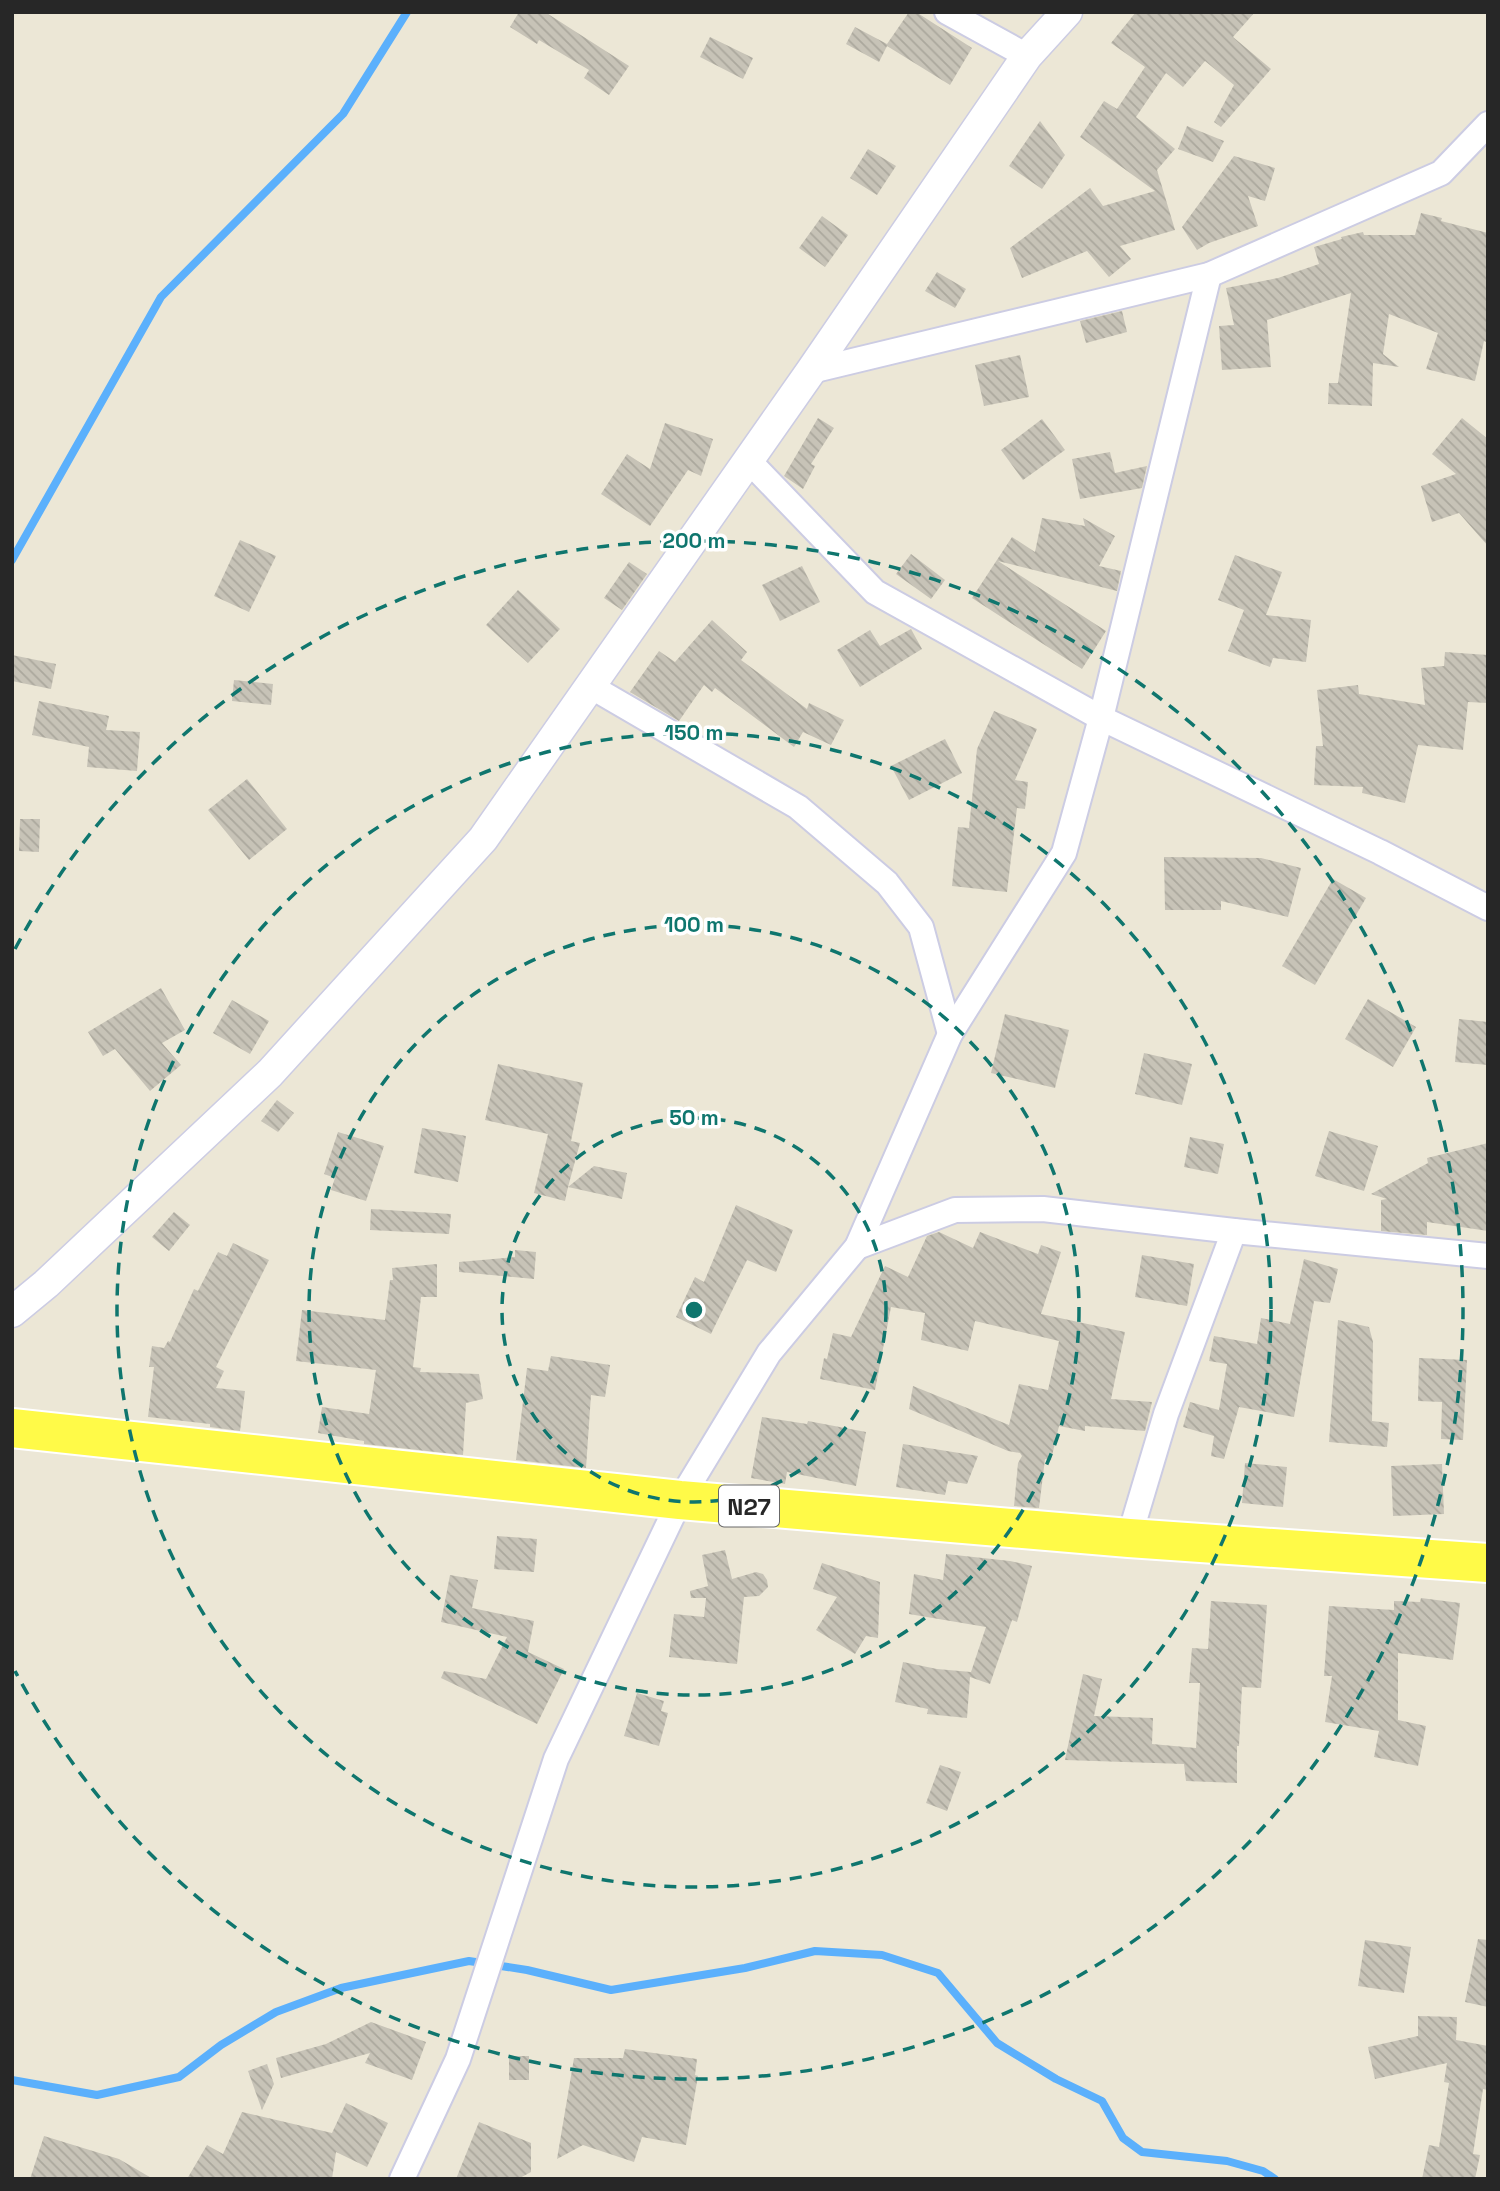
<svg xmlns="http://www.w3.org/2000/svg" width="1500" height="2191" viewBox="0 0 1500 2191" font-family="'Space Grotesk',sans-serif">
	<defs>
		<pattern id="building-back-hatch" width="6" height="6" patternUnits="userSpaceOnUse" patternTransform="scale(1.75)"><rect width="6" height="6" fill="#c7c3b7"/><path d="M-1 5l2 2M0 0l6 6M5-1l2 2" fill="none" stroke="#aba89d"/></pattern>
	</defs>
	<rect width="100%" height="100%" fill="#ece7d6"/>
	<g fill="none" stroke-linecap="round" stroke-linejoin="round">
		<g stroke="#5bb0fc" stroke-width="8">
			<polyline points="12,560 161,297 343,114 407,12"/>
			<polyline points="12,2080 97,2095 179,2077 221,2045 276,2012 341,1988 469,1961 527,1970 611,1990 745,1968 815,1951 882,1955 938,1973 997,2043 1056,2079 1102,2101 1123,2138 1142,2152 1227,2161 1263,2171 1275,2179"/>
		</g>
	</g>
	<g fill="url(#building-back-hatch)">
		<polygon points="519,12 545,12 629,66 609,95 584,78 589,70 539,40 537,44 510,27"/>
		<polygon points="909,12 916,12 972,48 950,85 887,46 879,62 846,44 855,27 887,44"/>
		<polygon points="1136,12 1255,12 1233,37 1271,69 1221,127 1214,122 1234,85 1205,61 1183,87 1166,73 1136,117 1175,149 1157,170 1175,230 1120,246 1131,259 1109,277 1087,251 1022,278 1010,248 1090,188 1103,206 1155,191 1080,137 1104,101 1117,109 1145,67 1111,43"/>
		<polygon points="710,37 753,58 743,79 700,57"/>
		<polygon points="1040,121 1065,155 1042,189 1009,166"/>
		<polygon points="1187,126 1224,141 1213,162 1178,149"/>
		<polygon points="868,149 896,166 877,195 850,178"/>
		<polygon points="1234,156 1275,168 1265,201 1248,196 1258,226 1209,243 1197,250 1182,227"/>
		<polygon points="1421,213 1442,218 1441,221 1488,233 1488,343 1484,341 1475,381 1426,369 1438,333 1389,314 1383,354 1399,367 1373,363 1372,406 1328,404 1329,383 1338,383 1351,293 1267,320 1271,367 1222,370 1219,326 1234,325 1226,288 1278,278 1319,264 1314,247 1342,239 1341,237 1363,232 1364,235 1415,235"/>
		<polygon points="822,216 848,235 825,267 799,248"/>
		<polygon points="937,272 966,289 955,308 925,291"/>
		<polygon points="1122,311 1127,332 1086,343 1080,321"/>
		<polygon points="1020,355 1029,397 984,406 975,365"/>
		<polygon points="818,418 834,428 811,464 815,466 803,489 784,476"/>
		<polygon points="1462,418 1488,439 1488,546 1459,513 1432,522 1421,486 1456,474 1432,454"/>
		<polygon points="1042,419 1065,450 1023,480 1001,450"/>
		<polygon points="665,423 713,439 701,476 688,470 650,526 601,494 627,454 650,469"/>
		<polygon points="1110,452 1115,473 1147,466 1142,488 1080,499 1072,459"/>
		<polygon points="1042,518 1085,526 1083,518 1115,536 1099,566 1121,571 1117,591 998,561 1106,631 1082,669 972,598 1012,537 1035,552"/>
		<polygon points="240,540 276,556 249,612 214,596"/>
		<polygon points="911,554 945,580 931,599 896,574"/>
		<polygon points="1235,555 1282,572 1266,615 1311,620 1306,662 1273,658 1270,667 1228,651 1244,610 1218,600"/>
		<polygon points="629,562 647,574 622,610 604,598"/>
		<polygon points="802,566 820,602 780,621 762,585"/>
		<polygon points="518,590 560,629 528,663 486,625"/>
		<polygon points="712,620 747,652 741,660 807,709 809,703 844,720 831,745 803,732 794,747 715,688 712,692 704,685 679,721 630,692 659,651 675,662"/>
		<polygon points="911,629 922,649 860,687 837,650 870,630 880,646"/>
		<polygon points="1445,652 1488,655 1488,703 1468,702 1463,750 1418,745 1405,803 1362,793 1363,787 1314,785 1316,746 1323,746 1317,690 1358,685 1359,694 1425,705 1421,668 1444,666"/>
		<polygon points="12,655 56,664 51,689 12,681"/>
		<polygon points="234,680 273,684 271,705 232,701"/>
		<polygon points="39,701 109,716 106,730 140,732 137,771 87,767 89,747 32,735"/>
		<polygon points="994,711 1037,729 1015,780 1028,782 1025,809 1017,808 1007,892 952,886 958,827 969,828 977,749"/>
		<polygon points="945,739 962,773 909,800 891,766"/>
		<polygon points="247,779 287,829 249,860 208,810"/>
		<polygon points="20,819 40,819 39,852 19,851"/>
		<polygon points="1164,857 1261,858 1301,868 1288,917 1221,901 1221,910 1165,910"/>
		<polygon points="1333,879 1366,898 1315,985 1282,966"/>
		<polygon points="161,988 185,1030 162,1043 181,1065 150,1091 115,1049 103,1056 88,1032"/>
		<polygon points="1368,999 1416,1027 1393,1067 1345,1039"/>
		<polygon points="232,1000 269,1021 250,1054 213,1033"/>
		<polygon points="1005,1014 1069,1030 1055,1088 991,1073"/>
		<polygon points="1459,1019 1488,1022 1488,1065 1455,1062"/>
		<polygon points="1144,1053 1192,1064 1182,1105 1135,1094"/>
		<polygon points="498,1064 583,1083 571,1141 580,1143 568,1187 594,1166 627,1173 622,1199 568,1187 565,1201 534,1193 548,1134 485,1120"/>
		<polygon points="277,1100 294,1113 278,1132 261,1121"/>
		<polygon points="422,1128 466,1136 458,1182 414,1173"/>
		<polygon points="1329,1131 1378,1146 1364,1191 1315,1176"/>
		<polygon points="338,1132 384,1146 366,1201 331,1190 335,1178 324,1174"/>
		<polygon points="1190,1137 1224,1144 1218,1174 1184,1167"/>
		<polygon points="1488,1143 1488,1231 1427,1222 1427,1235 1381,1231 1381,1200 1387,1199 1371,1194 1428,1163 1427,1158"/>
		<polygon points="736,1205 793,1230 776,1272 747,1260 711,1334 676,1317 695,1277 704,1282"/>
		<polygon points="371,1209 451,1214 449,1234 370,1230"/>
		<polygon points="174,1212 190,1225 169,1251 152,1237"/>
		<polygon points="939,1232 973,1248 980,1232 1038,1254 1041,1245 1061,1252 1041,1314 1125,1332 1111,1399 1152,1402 1145,1431 1085,1426 1085,1431 1059,1426 1051,1460 1045,1459 1039,1508 1014,1506 1018,1463 1022,1456 1020,1453 1008,1451 909,1409 913,1386 1009,1425 1019,1384 1048,1390 1059,1341 975,1321 968,1351 921,1340 925,1313 891,1307 875,1390 820,1379 824,1358 827,1359 833,1333 851,1337 885,1266 908,1277 927,1236"/>
		<polygon points="233,1243 269,1260 216,1367 224,1371 216,1388 245,1391 240,1431 210,1427 210,1424 148,1417 154,1367 149,1367 152,1346 164,1348 168,1341 170,1342 194,1289 198,1291 218,1252 227,1256"/>
		<polygon points="515,1250 536,1252 534,1279 459,1272 459,1262 515,1257"/>
		<polygon points="1142,1255 1194,1264 1187,1306 1135,1297"/>
		<polygon points="1304,1259 1338,1269 1330,1303 1314,1301 1294,1417 1239,1407 1224,1459 1211,1456 1214,1436 1183,1427 1190,1402 1219,1410 1227,1364 1209,1361 1214,1336 1257,1344 1261,1318 1290,1324"/>
		<polygon points="437,1264 437,1297 421,1297 413,1367 421,1368 420,1372 479,1374 483,1399 466,1403 463,1455 364,1444 364,1441 318,1433 322,1407 369,1414 376,1370 296,1361 302,1310 385,1320 390,1280 393,1280 392,1268"/>
		<polygon points="1338,1320 1369,1327 1373,1342 1372,1421 1389,1423 1387,1447 1329,1442"/>
		<polygon points="551,1356 610,1365 605,1397 591,1395 586,1468 516,1460 527,1368 548,1371"/>
		<polygon points="1419,1358 1467,1360 1463,1440 1441,1439 1442,1402 1418,1401"/>
		<polygon points="762,1417 807,1424 808,1421 866,1432 856,1486 787,1472 785,1484 751,1478"/>
		<polygon points="903,1444 978,1456 967,1484 948,1481 945,1495 896,1487"/>
		<polygon points="1245,1463 1287,1467 1283,1507 1242,1503"/>
		<polygon points="1442,1464 1444,1514 1393,1516 1391,1466"/>
		<polygon points="497,1536 537,1539 534,1572 494,1569"/>
		<polygon points="725,1550 732,1579 756,1572 763,1574 767,1580 768,1587 759,1596 744,1597 737,1664 669,1657 674,1614 704,1617 706,1598 691,1598 690,1591 708,1586 702,1555"/>
		<polygon points="946,1554 1010,1561 1032,1566 1017,1622 1012,1620 990,1684 970,1677 967,1718 927,1714 928,1709 895,1702 903,1662 937,1669 971,1672 986,1627 909,1614 914,1574 943,1580"/>
		<polygon points="822,1563 880,1582 878,1638 866,1636 855,1654 816,1630 837,1597 813,1589"/>
		<polygon points="450,1575 478,1580 472,1608 534,1621 528,1652 564,1669 537,1724 441,1678 444,1671 486,1679 507,1637 441,1622"/>
		<polygon points="1421,1598 1460,1603 1453,1660 1398,1653 1398,1720 1426,1726 1418,1766 1374,1757 1379,1731 1325,1722 1332,1676 1324,1676 1329,1606 1394,1610 1394,1601 1420,1602"/>
		<polygon points="1211,1601 1267,1605 1261,1688 1242,1687 1239,1746 1237,1746 1237,1783 1186,1781 1184,1764 1065,1760 1083,1674 1102,1679 1094,1716 1153,1718 1152,1744 1196,1748 1200,1683 1189,1683 1192,1648 1208,1649"/>
		<polygon points="637,1693 664,1701 661,1711 668,1713 659,1746 624,1736"/>
		<polygon points="940,1765 961,1772 947,1811 926,1803"/>
		<polygon points="1478,1939 1488,1940 1488,2007 1465,2002"/>
		<polygon points="1365,1940 1411,1947 1404,1993 1358,1986"/>
		<polygon points="1418,2016 1457,2017 1456,2040 1488,2046 1488,2090 1483,2089 1473,2154 1480,2155 1475,2179 1422,2179 1429,2145 1439,2147 1449,2083 1444,2082 1447,2063 1375,2079 1368,2047 1418,2036"/>
		<polygon points="371,2022 426,2042 412,2080 365,2063 370,2053 281,2078 276,2058 326,2044"/>
		<polygon points="625,2049 697,2059 695,2075 698,2076 686,2145 642,2137 634,2162 583,2145 557,2159 574,2058 623,2058"/>
		<rect x="509" y="2056" width="20" height="24"/>
		<polygon points="267,2064 274,2084 262,2110 248,2071"/>
		<polygon points="346,2103 388,2123 367,2167 336,2152 332,2179 187,2179 207,2145 223,2154 242,2112 332,2133"/>
		<polygon points="479,2122 531,2143 531,2172 518,2179 456,2179"/>
		<polygon points="44,2136 119,2159 153,2179 30,2179"/>
	</g>
	<g fill="none" stroke-linecap="round" stroke-linejoin="round">
		<g stroke="#cccce3" stroke-width="28">
			<g id="minor">
				<polyline points="947,12 1027,56"/>
				<polyline points="811,371 1209,275 1441,173 1488,124"/>
				<polyline points="748,460 875,592 1101,718 1380,852 1488,908"/>
				<polyline points="590,686 798,807 887,883 921,927 950,1034"/>
				<polyline points="857,1247 955,1210 1043,1209 1234,1231 1488,1256"/>
				<polyline points="1129,1538 1166,1414 1234,1231"/>
				<polyline points="402,2179 458,2059 556,1759 680,1500 769,1353 857,1247 950,1034 1064,853 1101,718 1209,275"/>
			</g>
		</g>
		<g stroke="#cccce3" stroke-width="33">
			<polyline id="tertiary" points="12,1312 46,1284 270,1073 483,839 811,371 1027,56 1067,12"/>
		</g>
		<g stroke="#fff" stroke-width="42">
			<polyline id="primary" points="12,1428 680,1500 1129,1538 1488,1563"/>
		</g>
		<use href="#minor" stroke="#fff" stroke-width="24"/>
		<use href="#tertiary" stroke="#fff" stroke-width="30"/>
		<use href="#primary" stroke="#fffa48" stroke-width="38"/>
	</g>
	<g fill="none" stroke="#0f766e" stroke-width="3.5" stroke-dasharray="12 9">
		<circle cx="694" cy="1310" r="192"/>
		<circle cx="694" cy="1310" r="385"/>
		<circle cx="694" cy="1310" r="577"/>
		<path d="M15 949A769 769 0 1 1 15 1671"/>
	</g>
	<g text-anchor="middle" dominant-baseline="central" stroke-width="7" stroke-linejoin="round" paint-order="stroke">
		<rect fill="#fff" stroke="#686868" stroke-width="2" x="719" y="1485.5" width="60" height="41" rx="5"/>
		<g font-size="24" font-weight="bold" fill="#272727">
			<text x="749" y="1506">N27</text>
		</g>
	</g>
	<circle cx="694" cy="1310" r="10" fill="#0f766e" stroke="#fff" stroke-width="3.5"/>
	<g font-size="21" text-anchor="middle" font-weight="bold" fill="#0f766e" stroke="#fff" stroke-width="7" stroke-linejoin="round" paint-order="stroke">
		<text x="694" y="548">200 m</text>
		<text x="694" y="740">150 m</text>
		<text x="694" y="932">100 m</text>
		<text x="694" y="1125">50 m</text>
	</g>
	<rect width="1500" height="2191" fill="none" stroke="#272727" stroke-width="28"/>
</svg>
